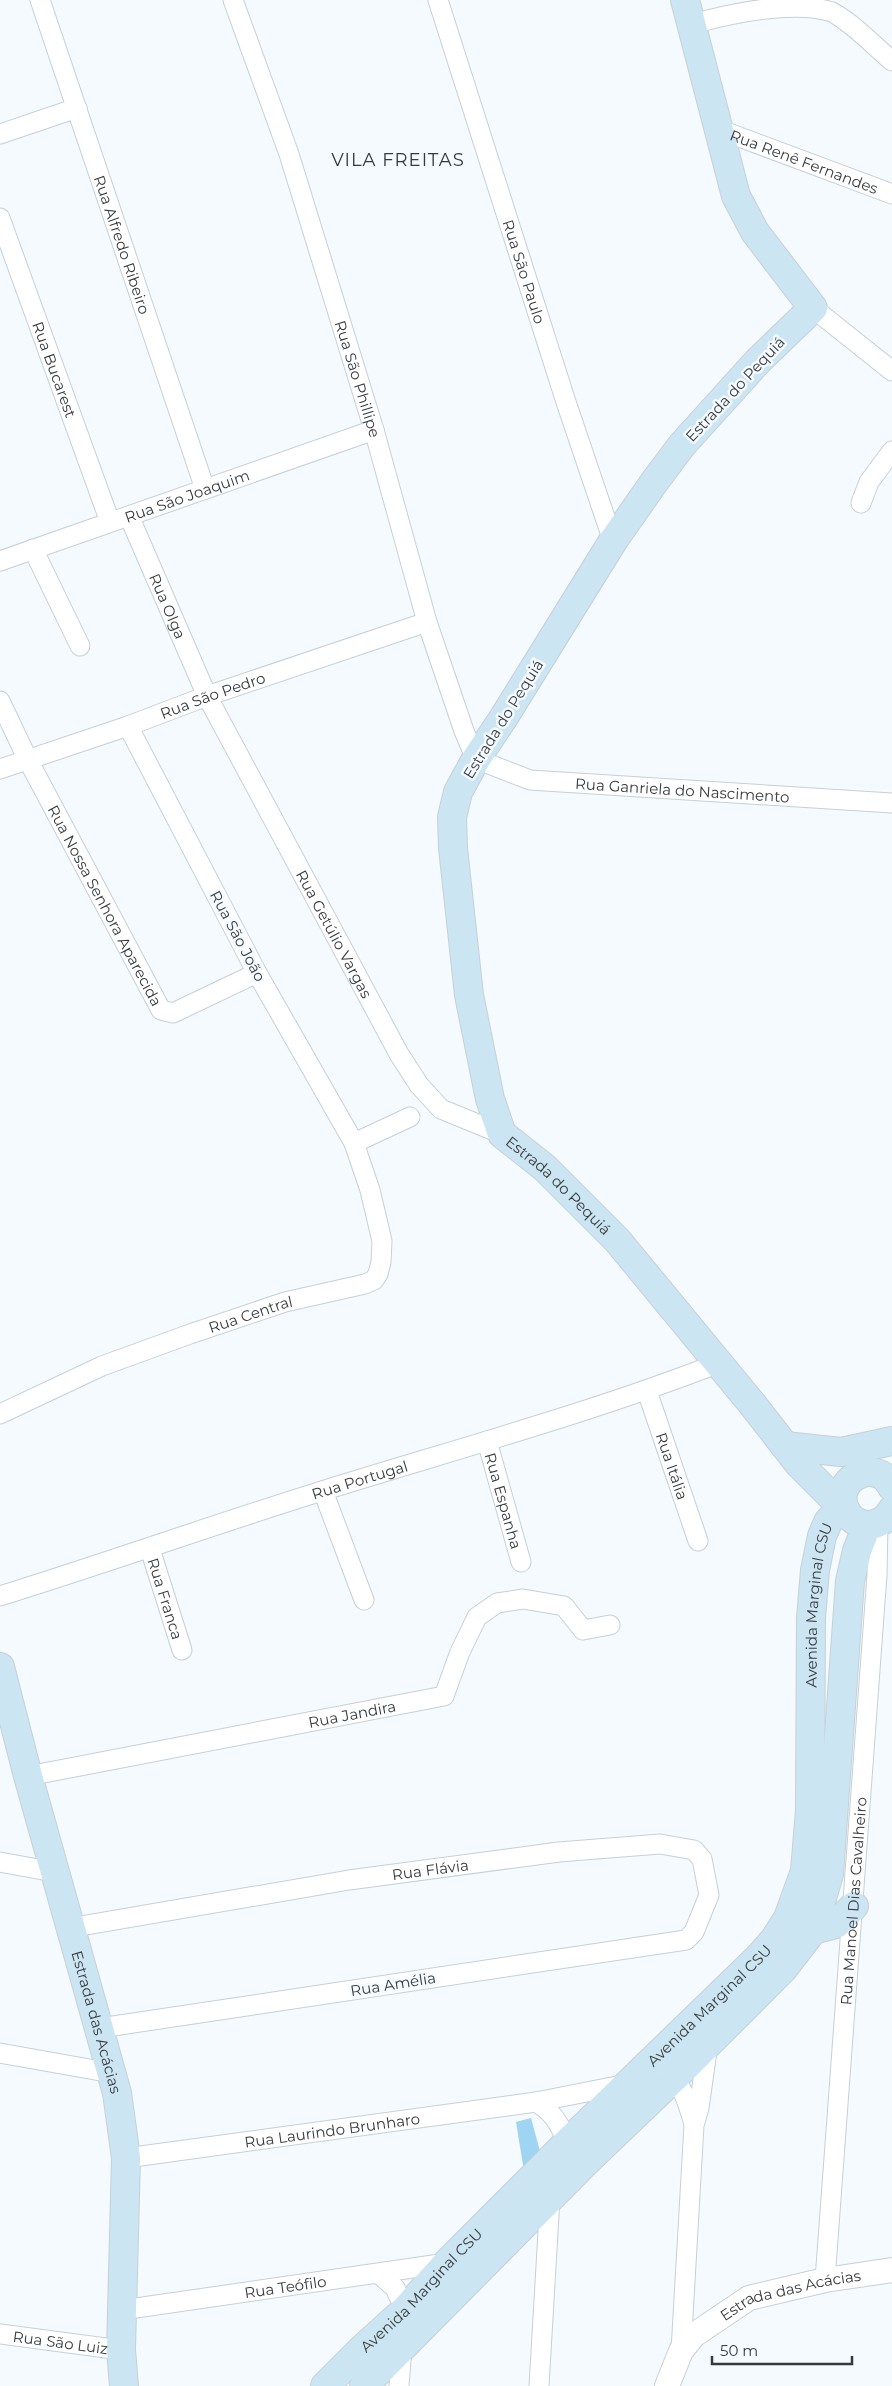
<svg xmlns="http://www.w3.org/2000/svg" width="892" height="2386" viewBox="0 0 892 2386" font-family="Montserrat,sans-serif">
	<rect width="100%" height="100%" fill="#f4fafe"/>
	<polygon fill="#9fd4f2" points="531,2118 541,2155 524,2171 516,2122"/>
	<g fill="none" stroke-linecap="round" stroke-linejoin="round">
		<g stroke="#c6d0d7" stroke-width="21">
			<g id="minor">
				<path id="s1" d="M40,0L205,489"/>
				<path id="s2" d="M233,0L289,154L374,430L427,622L464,731L476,759L530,780L892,803"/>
				<path id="s3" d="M438,0L566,402L613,541"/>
				<path d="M693,24C732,13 794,0 832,12C854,24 873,45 892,61"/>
				<path id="s4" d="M718,129L892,194"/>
				<polyline points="0,134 77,108"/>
				<path id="s5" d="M0,218L110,522"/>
				<polyline points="813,308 892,371"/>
				<polyline points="861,503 869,482 892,451"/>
				<path id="s6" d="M129,516L207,696L399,1054L419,1085L441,1109L502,1134"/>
				<polyline points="33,549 80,646"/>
				<path id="s7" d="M0,561L374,430"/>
				<path id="s8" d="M0,701L28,760L161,1010L173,1013L257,973"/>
				<path id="s9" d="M0,769L128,726L207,696L427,622"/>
				<polyline points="354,1143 410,1117"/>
				<path id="s10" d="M647,1391L698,1541"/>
				<path id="s11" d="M0,1414L102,1366L190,1334L285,1302L365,1284L374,1280L378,1274L381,1262L382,1241L370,1190L354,1143L257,973L128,726"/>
				<path id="s12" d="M487,1441L521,1562"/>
				<polyline points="323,1491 364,1600"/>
				<path id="s13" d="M150,1549L182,1650"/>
				<path id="s14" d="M0,1596C109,1562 216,1524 325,1490C457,1449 590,1413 719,1363"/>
				<path id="s15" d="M28,1776L444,1696L460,1652L477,1617L497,1603L523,1599L564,1606L583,1630L610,1625"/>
				<polyline points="0,1862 54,1872"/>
				<path id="s16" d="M69,1928L349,1880L559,1852L660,1844L694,1850L702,1859L709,1895L694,1932L686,1940L100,2028"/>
				<polyline points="0,2053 112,2073"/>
				<path d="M666,2071C683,2084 688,2104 694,2124"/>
				<path d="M536,2102C553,2112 560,2124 567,2143"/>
				<path id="s17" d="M126,2158L536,2102L627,2084"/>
				<polyline points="379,2274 395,2288 405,2310 399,2386"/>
				<path id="s18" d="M825,2280L877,1575L878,1523"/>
				<path id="s19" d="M122,2310L447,2263"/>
				<path id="s20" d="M0,2334L121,2350"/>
				<polyline points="681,2351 694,2125 699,2108 708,2044"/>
				<polyline points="539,2386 550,2198"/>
			</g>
		</g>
		<g stroke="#c6d0d7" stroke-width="26">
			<g id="tertiary">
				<path id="s21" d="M667,2386L681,2351L694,2335L749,2298L825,2280L892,2270"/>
			</g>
		</g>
		<g stroke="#c6d0d7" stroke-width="30">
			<g id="secondary">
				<path id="s22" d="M685,0L736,196L755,232L813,308L757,362L682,445L655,481L613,541L504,717L476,759L458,792L452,817L453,848L469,995L490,1099L502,1134L545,1168L617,1240L753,1405L799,1464L831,1496L842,1501"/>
				<polyline points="785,1446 841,1452 892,1441"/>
				<path d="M892,1487C877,1455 829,1480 846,1511C850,1519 858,1524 867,1525C878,1525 887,1519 892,1510"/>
				<path id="s23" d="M0,1667L28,1776L117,2093L126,2158L121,2350L124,2386"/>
				<polyline points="813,1930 836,1924 854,1906"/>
				<path id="s24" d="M325,2386L363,2348L405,2310L447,2263L567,2143L760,1956L774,1940L788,1918L805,1871L810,1810L811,1618L815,1570L822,1536L828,1522L843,1506"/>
				<polyline points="364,2386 586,2162 675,2077 783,1969 813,1930 829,1874 850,1581 857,1551 867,1525"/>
			</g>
		</g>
		<use href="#minor" stroke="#fff" stroke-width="19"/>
		<use href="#tertiary" stroke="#fff" stroke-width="24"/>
		<use href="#secondary" stroke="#cce5f2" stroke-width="28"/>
	</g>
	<g text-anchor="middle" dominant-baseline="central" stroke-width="5" stroke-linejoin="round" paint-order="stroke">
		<g font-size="15" fill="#363a3d" stroke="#f4fafe">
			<text stroke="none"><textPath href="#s4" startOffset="92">Rua Renê Fernandes</textPath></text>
			<text stroke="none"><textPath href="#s1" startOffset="258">Rua Alfredo Ribeiro</textPath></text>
			<text stroke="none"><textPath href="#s3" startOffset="285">Rua São Paulo</textPath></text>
			<text stroke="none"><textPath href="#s5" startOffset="161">Rua Bucarest</textPath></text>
			<text stroke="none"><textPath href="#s2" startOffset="399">Rua São Phillipe</textPath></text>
			<text transform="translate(735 389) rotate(-47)">Estrada do Pequiá</text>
			<text stroke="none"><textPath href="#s7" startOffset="198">Rua São Joaquim</textPath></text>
			<text stroke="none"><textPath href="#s6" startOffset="98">Rua Olga</textPath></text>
			<text stroke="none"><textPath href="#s9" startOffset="225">Rua São Pedro</textPath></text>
			<text transform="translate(503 719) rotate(-58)">Estrada do Pequiá</text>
			<text stroke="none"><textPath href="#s2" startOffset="1008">Rua Ganriela do Nascimento</textPath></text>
			<text stroke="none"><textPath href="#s8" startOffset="230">Rua Nossa Senhora Aparecida</textPath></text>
			<text stroke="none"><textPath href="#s6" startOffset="466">Rua Getúlio Vargas</textPath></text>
			<text transform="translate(238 936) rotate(62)">Rua São João</text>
			<text stroke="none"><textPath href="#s22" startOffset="1366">Estrada do Pequiá</textPath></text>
			<text stroke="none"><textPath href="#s11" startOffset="270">Rua Central</textPath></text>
			<text stroke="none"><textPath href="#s10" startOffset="79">Rua Itália</textPath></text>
			<text stroke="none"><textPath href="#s14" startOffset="378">Rua Portugal</textPath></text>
			<text stroke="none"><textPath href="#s12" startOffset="62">Rua Espanha</textPath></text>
			<text stroke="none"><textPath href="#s13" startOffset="52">Rua Franca</textPath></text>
			<text stroke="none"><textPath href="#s24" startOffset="976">Avenida Marginal CSU</textPath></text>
			<text stroke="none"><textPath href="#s15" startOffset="330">Rua Jandira</textPath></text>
			<text stroke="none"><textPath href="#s16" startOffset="366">Rua Flávia</textPath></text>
			<text stroke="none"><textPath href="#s18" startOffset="380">Rua Manoel Dias Cavalheiro</textPath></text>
			<text transform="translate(393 1984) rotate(-9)">Rua Amélia</text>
			<text stroke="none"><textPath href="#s24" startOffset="541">Avenida Marginal CSU</textPath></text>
			<text stroke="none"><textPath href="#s23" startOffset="368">Estrada das Acácias</textPath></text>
			<text stroke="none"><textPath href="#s17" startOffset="208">Rua Laurindo Brunharo</textPath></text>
			<text stroke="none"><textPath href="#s19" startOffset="165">Rua Teófilo</textPath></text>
			<text stroke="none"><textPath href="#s24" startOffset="136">Avenida Marginal CSU</textPath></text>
			<text stroke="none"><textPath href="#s21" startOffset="165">Estrada das Acácias</textPath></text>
			<text stroke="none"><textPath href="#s20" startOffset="61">Rua São Luiz</textPath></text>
		</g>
		<g font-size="18" letter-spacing="1" fill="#363a3d" stroke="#f4fafe">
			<text x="398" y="160">VILA FREITAS</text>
		</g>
	</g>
	<path d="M712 2356v8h140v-8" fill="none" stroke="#363a3d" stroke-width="2.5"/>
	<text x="720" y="2356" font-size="15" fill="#363a3d" stroke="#f4fafe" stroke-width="4" paint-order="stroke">50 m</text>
</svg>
